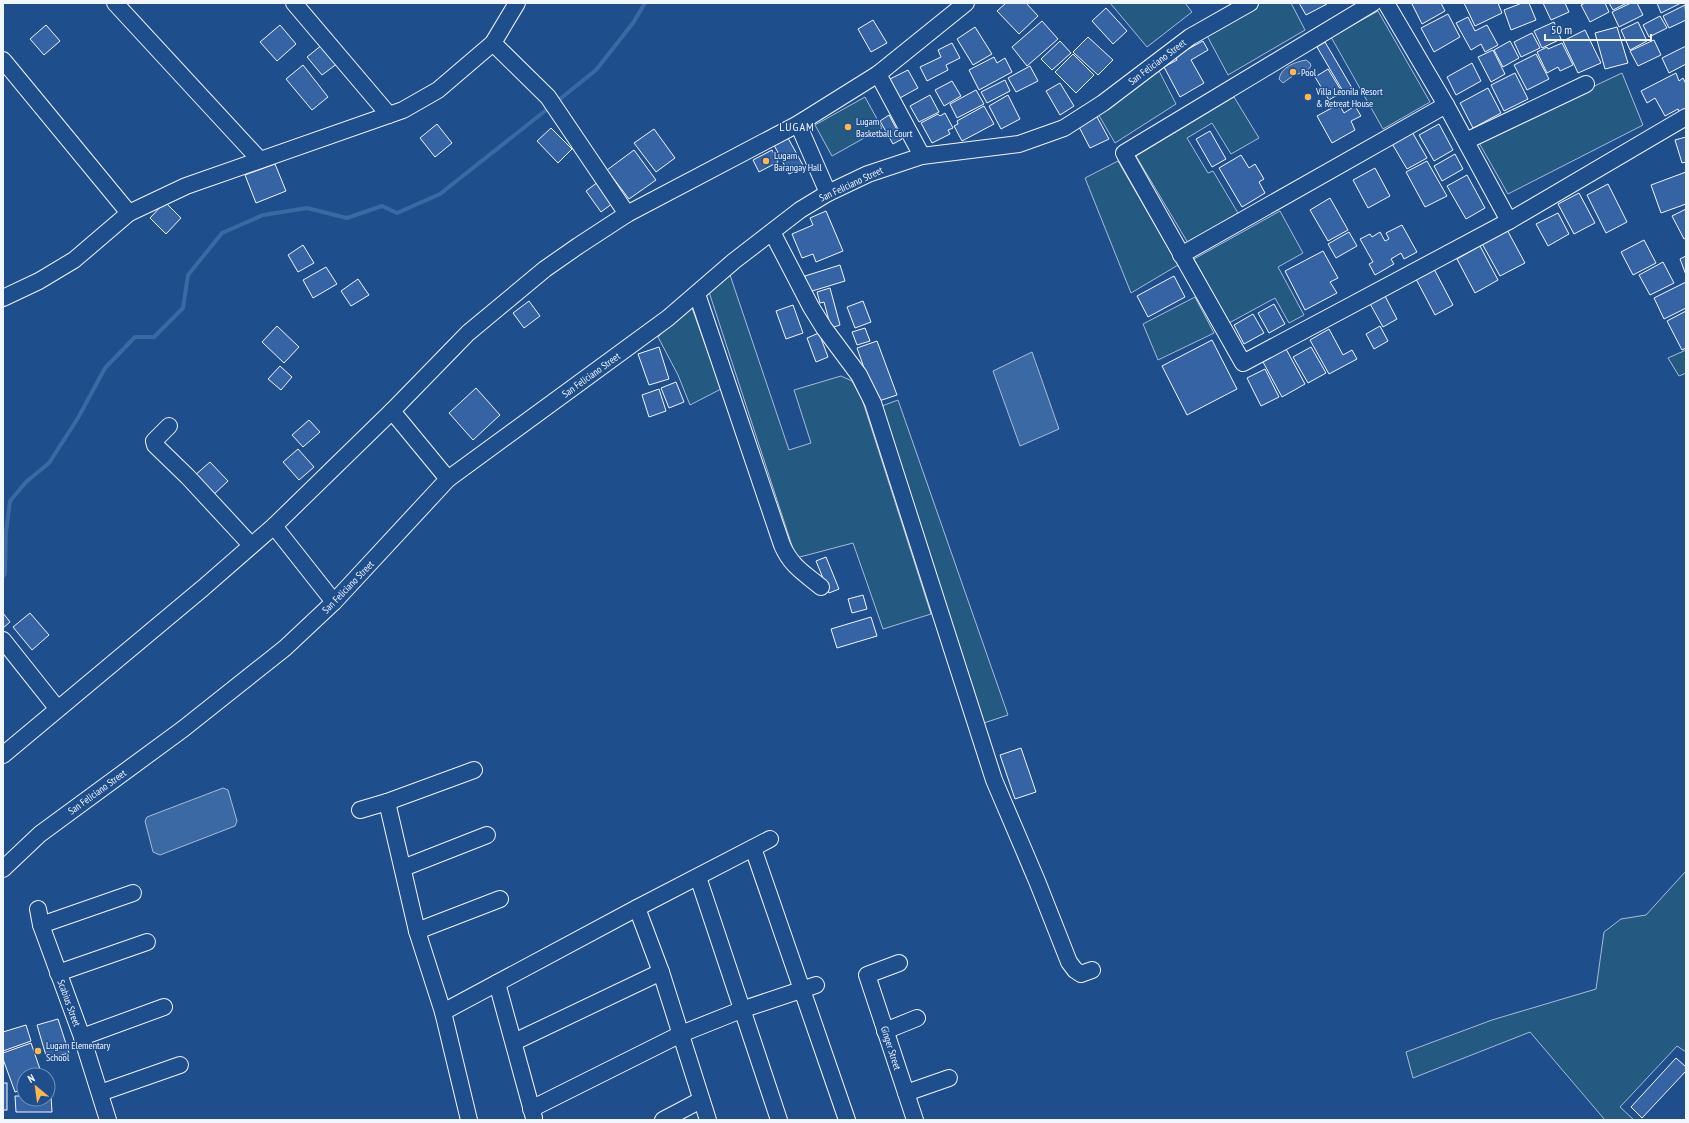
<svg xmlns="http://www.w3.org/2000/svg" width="1689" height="1123" viewBox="0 0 1689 1123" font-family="'PT Sans Narrow',sans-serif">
	<rect width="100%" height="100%" fill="#1f4e8c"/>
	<g fill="#245a82" stroke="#a8bbd7">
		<polygon points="1110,3 1185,3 1192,12 1147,47"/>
		<polygon points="1256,3 1291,3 1305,30 1228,75 1205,32"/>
		<polygon points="1378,11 1430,102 1383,129 1331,37"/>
		<polygon points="1157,67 1176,104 1115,143 1097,112"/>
		<polygon points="1622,73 1643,125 1508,194 1478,141"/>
		<polygon points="865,97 882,128 832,156 815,125"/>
		<polygon points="1234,97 1259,138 1231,154 1212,123 1187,138 1208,173 1213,171 1238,213 1188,243 1136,156"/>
		<polygon points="1118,161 1178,265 1131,293 1085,178"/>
		<polygon points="1280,211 1303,253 1278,267 1304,315 1289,323 1275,298 1229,323 1194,259"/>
		<polygon points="729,272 789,450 811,443 794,390 841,376 852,381 862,399 931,614 883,629 853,543 796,558 709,292"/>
		<polygon points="1195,297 1214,333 1158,360 1143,324"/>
		<polygon points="691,305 721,389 690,405 678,375 658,337"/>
		<polygon points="1686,350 1686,373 1679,376 1668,358"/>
		<polygon points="898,400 1008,715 984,723 879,407"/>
		<polygon points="1686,871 1686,1052 1677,1046 1620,1107 1634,1120 1605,1120 1530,1032 1413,1078 1406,1052 1492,1020 1596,989 1604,932 1621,919 1646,915"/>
	</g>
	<g fill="#3b69a3" stroke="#a8bbd7">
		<path d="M1306,60L1310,63L1311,66L1307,71L1294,75L1283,83L1279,79C1281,67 1295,62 1306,60Z"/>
		<polygon points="1032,352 1059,429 1020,446 993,371"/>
		<polygon points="223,788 228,790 237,821 235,826 160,855 153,852 145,821 147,817"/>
	</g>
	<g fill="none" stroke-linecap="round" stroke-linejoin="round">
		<g stroke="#3b69a3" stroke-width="4">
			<polyline points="555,103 596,70 633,23 645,3"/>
			<polyline points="3,576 5,574 6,532 10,501 26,482 49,463 78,418 105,368 135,337 154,337 183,308 188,275 222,233 263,215 307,208 347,218 382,206 397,213 440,194 550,107"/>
		</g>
	</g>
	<g fill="#3563a3" stroke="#f2f6ff">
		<polygon points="1006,3 1026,3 1038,16 1019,34 997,11"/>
		<polygon points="1299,3 1326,3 1327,4 1306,15"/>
		<polygon points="1414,3 1441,3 1445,11 1422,24 1412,4"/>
		<polygon points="1464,3 1498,3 1502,13 1475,26"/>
		<polygon points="1522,3 1529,3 1536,20 1511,30 1504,10"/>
		<polygon points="1543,3 1565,3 1569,12 1551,20"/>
		<polygon points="1585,3 1605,3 1609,12 1590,22 1581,5"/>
		<polygon points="1609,3 1627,3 1613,10"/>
		<polygon points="1631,3 1637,3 1643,15 1619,27 1612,12"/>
		<polygon points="1657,3 1681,3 1661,13"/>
		<polygon points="1685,5 1686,20 1669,28 1663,16"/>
		<polygon points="1106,8 1127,31 1113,44 1092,21"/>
		<polygon points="1448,14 1460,37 1434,52 1421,28"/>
		<polygon points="1660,16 1667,28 1649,37 1643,25"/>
		<polygon points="1468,17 1475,31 1487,25 1498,45 1485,52 1481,44 1471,50 1456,23"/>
		<polygon points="873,20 887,43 871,52 858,29"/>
		<polygon points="1042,21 1058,39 1027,66 1012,47"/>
		<polygon points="1554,22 1561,39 1542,48 1534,31"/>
		<polygon points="1638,22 1647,41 1630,50 1621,30"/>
		<polygon points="46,25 60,41 44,55 30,39"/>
		<polygon points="280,25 296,44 277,61 260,42"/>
		<polygon points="975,27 992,54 973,65 957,39"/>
		<polygon points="1617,27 1628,63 1605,69 1595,33"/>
		<polygon points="1585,30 1601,63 1578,73 1563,41"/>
		<polygon points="1532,33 1540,48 1521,57 1514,42"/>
		<polygon points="1088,37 1113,60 1098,75 1073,52"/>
		<polygon points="1654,40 1661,55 1638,66 1630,51"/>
		<polygon points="1060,41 1071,53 1052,70 1041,59"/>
		<polygon points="1203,41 1208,50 1191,60 1204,83 1180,97 1164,67 1177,60 1175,56"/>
		<polygon points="1510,41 1519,58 1503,67 1494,50"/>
		<polygon points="1325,42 1352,88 1344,93 1317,47"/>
		<polygon points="952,43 960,58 946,65 948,70 927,81 920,67 941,57 938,50"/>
		<polygon points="1562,43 1573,65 1560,71 1558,67 1547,73 1537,52 1547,47 1548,49"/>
		<polygon points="323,44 338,63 322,75 307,57"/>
		<polygon points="1686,46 1686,64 1669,73 1662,58"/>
		<polygon points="1493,50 1505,74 1491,82 1478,57"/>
		<polygon points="1073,54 1094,75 1076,93 1055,72"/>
		<polygon points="1536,54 1549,79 1527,90 1514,65"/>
		<polygon points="994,57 997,63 1005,58 1012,72 979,90 969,70"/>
		<polygon points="1472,63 1481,81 1456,95 1447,77"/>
		<polygon points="303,65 328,97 312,110 286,79"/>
		<polygon points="1030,66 1038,81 1016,92 1008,78"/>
		<polygon points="1328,69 1342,92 1329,100 1315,77"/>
		<polygon points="908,70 918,88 898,99 888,80"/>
		<polygon points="1515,73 1528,99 1504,111 1491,85"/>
		<polygon points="1676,73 1679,81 1683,78 1686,84 1686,109 1680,113 1678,109 1665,116 1655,98 1647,103 1641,91"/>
		<polygon points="1005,80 1010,91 987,103 981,92"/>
		<polygon points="952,81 961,96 944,106 935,90"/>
		<polygon points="1060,83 1074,106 1060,115 1046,91"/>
		<polygon points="1488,88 1501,113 1473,128 1460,103"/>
		<polygon points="976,90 984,104 957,118 950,104"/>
		<polygon points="930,95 939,112 919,122 910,106"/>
		<polygon points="1008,95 1020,119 1001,129 989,106"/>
		<polygon points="1339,104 1344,113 1355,106 1361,116 1351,121 1355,130 1332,143 1317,116"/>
		<polygon points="984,106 994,124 962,141 954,126 958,124 957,121"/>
		<polygon points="945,113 953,128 948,130 950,134 932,143 921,123 938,114 940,116"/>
		<polygon points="889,115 902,139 893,144 880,121"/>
		<polygon points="1096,115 1109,139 1090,148 1078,125"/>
		<polygon points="437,124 452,143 435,157 420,138"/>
		<polygon points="1439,124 1453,150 1434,161 1419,135"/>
		<polygon points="551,128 572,149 558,163 537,141"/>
		<polygon points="654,129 675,158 656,172 634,143"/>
		<polygon points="1411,130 1427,158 1407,169 1391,142"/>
		<polygon points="1210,131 1226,159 1212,167 1196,139"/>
		<polygon points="1686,137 1686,162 1682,163 1675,140"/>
		<polygon points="788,138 804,167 789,174 774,145"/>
		<polygon points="634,150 656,180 629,199 607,170"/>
		<polygon points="772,150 778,162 759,172 753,160"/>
		<polygon points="1455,154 1463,169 1442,181 1434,166"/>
		<polygon points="1241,155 1249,168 1255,164 1264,179 1259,182 1265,193 1242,207 1219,168"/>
		<polygon points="1427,161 1447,196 1425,207 1406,172"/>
		<polygon points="275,164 286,191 256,203 245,175"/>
		<polygon points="1375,168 1390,196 1368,208 1353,180"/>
		<polygon points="1686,172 1686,204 1661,213 1651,185"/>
		<polygon points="1467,175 1485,208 1466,219 1447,186"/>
		<polygon points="598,182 613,203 601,212 586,191"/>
		<polygon points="1608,184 1627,222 1606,233 1587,195"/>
		<polygon points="1579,193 1595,223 1574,234 1558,204"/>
		<polygon points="1330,198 1348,230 1328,241 1310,210"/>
		<polygon points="165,202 181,218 166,234 150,218"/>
		<polygon points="1686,209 1686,238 1684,239 1672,216"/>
		<polygon points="826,211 843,251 816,262 813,254 802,258 792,234 813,225 810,218"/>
		<polygon points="1558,213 1569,234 1548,246 1536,224"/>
		<polygon points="1402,225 1417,252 1404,259 1401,253 1391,259 1394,264 1375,275 1369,264 1373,262 1360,239 1370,234 1372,237 1380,232 1385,241 1389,239 1386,233"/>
		<polygon points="1505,226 1525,263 1500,276 1480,240"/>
		<polygon points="1349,232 1357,246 1336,258 1328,244"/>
		<polygon points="1644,240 1656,263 1633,275 1621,252"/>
		<polygon points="303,245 314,263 298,272 288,255"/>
		<polygon points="1480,246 1498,280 1475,293 1457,259"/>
		<polygon points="1323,251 1338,278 1330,282 1337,293 1305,310 1285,271"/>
		<polygon points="1686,256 1686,275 1680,259"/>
		<polygon points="1663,262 1674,283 1650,295 1639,275"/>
		<polygon points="840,265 845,281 809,292 805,276"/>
		<polygon points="326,267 337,284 313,298 303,280"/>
		<polygon points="1434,269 1453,305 1435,315 1416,279"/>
		<polygon points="1174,276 1185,297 1148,317 1137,296"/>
		<polygon points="358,279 369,295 351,306 341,291"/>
		<polygon points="1686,282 1686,308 1664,319 1654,298"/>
		<polygon points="830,288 840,325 831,328 824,302 820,303 817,292"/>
		<polygon points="1384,294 1397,319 1383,327 1369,302"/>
		<polygon points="529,301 540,316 524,328 513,313"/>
		<polygon points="863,301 871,322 855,328 847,307"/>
		<polygon points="1274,304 1285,324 1269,333 1258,313"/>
		<polygon points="793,305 803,333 786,339 776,311"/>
		<polygon points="1686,311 1686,348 1682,350 1667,321"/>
		<polygon points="1253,314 1264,333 1244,344 1234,325"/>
		<polygon points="277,326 299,347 284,363 262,342"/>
		<polygon points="1380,326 1388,341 1374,349 1366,334"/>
		<polygon points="865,328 870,341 857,345 852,332"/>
		<polygon points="1329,329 1343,355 1352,350 1357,359 1329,374 1310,340"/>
		<polygon points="819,333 828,357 816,362 807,338"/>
		<polygon points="1212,340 1237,389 1187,415 1162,366"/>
		<polygon points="877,341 897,395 876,402 857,348"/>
		<polygon points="659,347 669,379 649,385 638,354"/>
		<polygon points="1311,347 1326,373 1308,383 1293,357"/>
		<polygon points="1286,349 1305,384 1282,397 1263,362"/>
		<polygon points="280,366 292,377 281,390 268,379"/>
		<polygon points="1265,369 1279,397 1261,406 1247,378"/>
		<polygon points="676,382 684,402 669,408 661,388"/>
		<polygon points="476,388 500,415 473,440 449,413"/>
		<polygon points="659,389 666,411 649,417 642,395"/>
		<polygon points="309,420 320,432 303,447 292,435"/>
		<polygon points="298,449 314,467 299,480 283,462"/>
		<polygon points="210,462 228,481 212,496 194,476"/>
		<polygon points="826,557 839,589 829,593 816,561"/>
		<polygon points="863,595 867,609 852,613 848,599"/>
		<polygon points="3,613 10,622 3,628"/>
		<polygon points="30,613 49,635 32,650 13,627"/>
		<polygon points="871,617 877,636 837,648 831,629"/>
		<polygon points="1021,748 1036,792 1015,799 1000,755"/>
		<polygon points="58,1019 69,1053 47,1059 37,1025"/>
		<polygon points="26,1025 31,1041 3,1051 3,1032"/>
		<polygon points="31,1043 42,1075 24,1075 24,1089 15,1092 3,1059 3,1053"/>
		<polygon points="1676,1058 1686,1067 1686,1071 1642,1118 1631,1107"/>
		<rect x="3" y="1083" width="4" height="27"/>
		<polygon points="15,1096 24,1096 24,1099 48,1099 48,1096 51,1096 52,1112 16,1112"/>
	</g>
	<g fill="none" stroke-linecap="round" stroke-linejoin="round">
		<g stroke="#f2f6ff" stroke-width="18">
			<g id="minor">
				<polyline points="115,3 260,160"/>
				<polyline points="294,3 389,115"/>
				<polyline points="1373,3 1124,153 1243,363 1509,221 1686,117"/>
				<polyline points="1386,3 1446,105 1509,221"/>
				<polyline points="493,43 548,97 627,214"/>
				<polyline points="3,60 129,213"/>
				<polyline points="878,74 922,156"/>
				<polyline points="798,124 828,193"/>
				<polyline points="1466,141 1586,84"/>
				<polyline points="772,232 811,307 824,328 859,375 873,403 994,780 1037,881 1069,962 1075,970 1081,974 1092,970"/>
				<polyline points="1181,255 1446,105"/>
				<path d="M697,294L782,545C791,566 804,573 821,587"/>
				<polyline points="3,298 39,281 74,260 129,213 186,186 403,110 438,90 493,43 517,3"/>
				<polyline points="392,411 448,479"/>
				<polyline points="169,426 154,441 155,445 188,477 251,545"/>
				<polyline points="274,526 334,602"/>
				<polyline points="3,640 57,708"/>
				<polyline points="3,755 203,588 274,526 392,411 468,333 545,269 578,246 627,214 798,124 878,74 966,3"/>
				<polyline points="387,802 417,931 443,1012 469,1120"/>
				<polyline points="360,810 387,802 474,770"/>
				<polyline points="753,848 847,1120"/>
				<polyline points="403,868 487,835"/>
				<polyline points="3,869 40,834 183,729 285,648 334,602 448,479 668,318 734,261 800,210 828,193 868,174 922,156 1019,144 1064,128 1103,103 1190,37 1250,3"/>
				<polyline points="698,877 779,1120"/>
				<polyline points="637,908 661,972 708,1120"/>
				<polyline points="38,909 41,925 82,1037 108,1120"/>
				<polyline points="41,925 133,893"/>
				<polyline points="417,931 500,899"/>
				<polyline points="899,963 867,975 915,1120"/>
				<polyline points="58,973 147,942"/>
				<polyline points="497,983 534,1118"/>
				<polyline points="443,1012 637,908 770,839"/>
				<polyline points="885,1031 917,1018"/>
				<polyline points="82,1037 164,1007"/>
				<polyline points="514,1042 661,972"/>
				<polyline points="100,1093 180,1065"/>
				<polyline points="906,1093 949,1078"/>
				<polyline points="531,1109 681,1034 741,1010 816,985"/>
				<polyline points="663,1120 701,1100"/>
			</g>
		</g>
		<use href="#minor" stroke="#1f4e8c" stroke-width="16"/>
	</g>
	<g fill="#ffb74d" stroke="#1f4e8c" stroke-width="1.5">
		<circle cx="1293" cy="72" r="4"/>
		<circle cx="1308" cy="97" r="4"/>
		<circle cx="848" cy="127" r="4"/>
		<circle cx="766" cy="161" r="4"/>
		<circle cx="38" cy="1051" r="4"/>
	</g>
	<g text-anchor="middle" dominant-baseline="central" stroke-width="3" stroke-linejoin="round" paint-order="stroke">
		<g font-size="10" fill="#f2f6ff" stroke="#1f4e8c">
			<text transform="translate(1157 62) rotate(-37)">San Feliciano Street</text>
			<text transform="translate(851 184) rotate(-25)">San Feliciano Street</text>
			<text transform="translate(591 375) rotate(-36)">San Feliciano Street</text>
			<text transform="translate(348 587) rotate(-46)">San Feliciano Street</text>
			<text transform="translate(97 792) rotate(-36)">San Feliciano Street</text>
			<text transform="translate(69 1003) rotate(70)">Scabius Street</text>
			<text transform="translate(891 1048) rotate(72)">Ginger Street</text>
		</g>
		<g font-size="10" fill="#f2f6ff" stroke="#1f4e8c" text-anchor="start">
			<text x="1301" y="72">Pool</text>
			<text x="1316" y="91">Villa Leonila Resort<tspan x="1316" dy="12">&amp; Retreat House</tspan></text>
			<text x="856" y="121">Lugam<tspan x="856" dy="12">Basketball Court</tspan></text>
			<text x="774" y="155">Lugam<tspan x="774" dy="12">Barangay Hall</tspan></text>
			<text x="46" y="1045">Lugam Elementary<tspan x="46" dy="12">School</tspan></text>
		</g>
		<g font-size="12" letter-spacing="1" fill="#f2f6ff" stroke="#1f4e8c">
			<text x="797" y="126">LUGAM</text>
		</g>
	</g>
	<rect width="1689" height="1123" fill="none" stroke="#f2f6ff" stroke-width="8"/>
	<g transform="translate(36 1087) rotate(331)"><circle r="19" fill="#1f4e8c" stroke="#7391ba"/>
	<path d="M0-3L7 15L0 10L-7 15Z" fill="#ffb74d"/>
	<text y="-6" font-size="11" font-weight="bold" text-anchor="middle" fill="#f2f6ff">N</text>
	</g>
	<path d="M1545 34v6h106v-6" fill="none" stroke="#f2f6ff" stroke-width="2"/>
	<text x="1551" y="34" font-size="12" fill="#f2f6ff" stroke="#1f4e8c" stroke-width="3" paint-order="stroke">50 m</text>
</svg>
